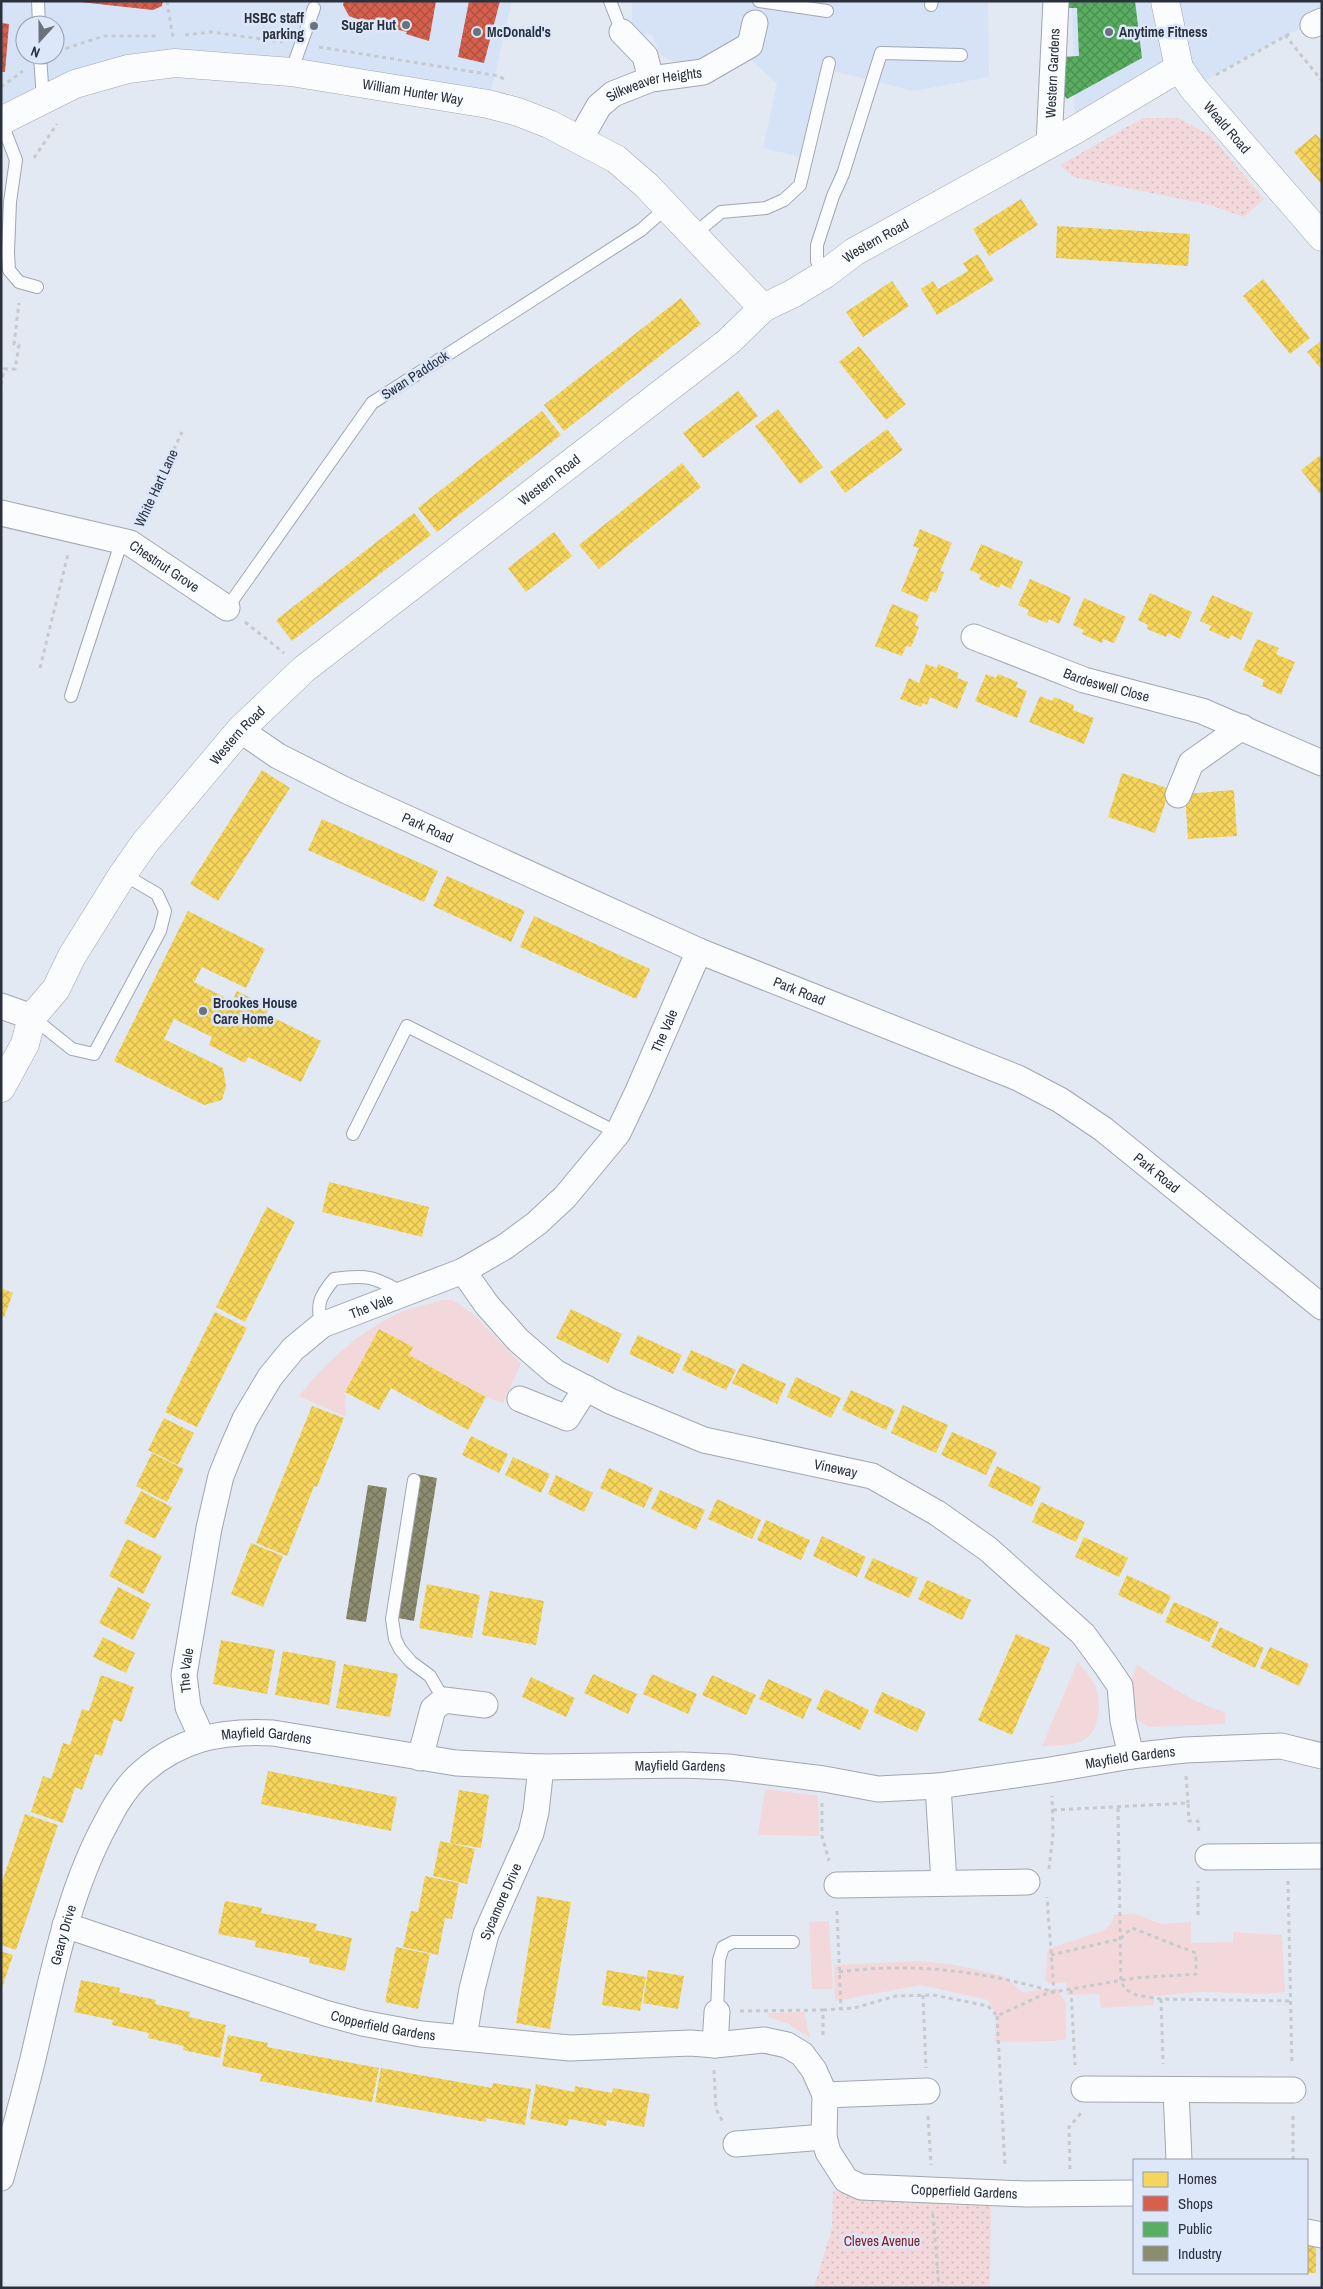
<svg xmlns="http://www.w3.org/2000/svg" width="1323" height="2289" viewBox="0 0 1323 2289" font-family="'Archivo Narrow',sans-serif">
	<defs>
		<pattern id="park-dots" width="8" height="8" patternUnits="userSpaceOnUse" patternTransform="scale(1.25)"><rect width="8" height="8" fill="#f2d8da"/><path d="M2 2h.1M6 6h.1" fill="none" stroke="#d0babc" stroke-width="1.8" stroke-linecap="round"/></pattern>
		<pattern id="homes-cross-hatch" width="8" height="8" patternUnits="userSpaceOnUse" patternTransform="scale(1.25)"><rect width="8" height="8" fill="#f6d55c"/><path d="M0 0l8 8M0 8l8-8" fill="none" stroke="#d3b751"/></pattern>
		<pattern id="shops-cross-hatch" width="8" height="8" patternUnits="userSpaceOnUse" patternTransform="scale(1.25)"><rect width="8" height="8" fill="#d6604d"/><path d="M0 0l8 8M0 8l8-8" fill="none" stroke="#ae5041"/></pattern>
		<pattern id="public-cross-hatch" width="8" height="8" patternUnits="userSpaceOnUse" patternTransform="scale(1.25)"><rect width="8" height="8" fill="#5aae61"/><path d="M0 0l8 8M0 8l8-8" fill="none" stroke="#4b8e51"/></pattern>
		<pattern id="industry-cross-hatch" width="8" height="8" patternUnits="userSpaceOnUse" patternTransform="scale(1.25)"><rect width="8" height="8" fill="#8c8c6e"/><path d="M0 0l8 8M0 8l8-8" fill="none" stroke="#73735c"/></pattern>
	</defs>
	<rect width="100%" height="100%" fill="#e3e9f3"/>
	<g fill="#d6e3f7" fill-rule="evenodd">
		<path d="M1,1H512L488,104L403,90L135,73L1,121ZM25,25H55V55H25Z"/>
		<polygon points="632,1 988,1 989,77 914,91 821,68 801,157 763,148 777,84 733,43 700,61 681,66 661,55 651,34 632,34"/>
		<polygon points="1072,1 1322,1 1322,21 1285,35 1193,88 1179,68 1075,130"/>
	</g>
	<g fill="#f2d8da">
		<path d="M442,1300H453L473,1314L521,1364L503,1403L486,1397L409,1355L412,1347L380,1329L345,1392L346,1417L299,1396C325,1362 357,1334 395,1315C409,1308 427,1305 442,1300Z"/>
		<path d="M1078,1661C1083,1668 1090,1676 1094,1683C1102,1699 1101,1730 1084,1740C1072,1746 1055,1745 1042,1746Z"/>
		<path d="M1137,1665C1164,1684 1194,1702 1226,1713L1225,1724L1148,1727L1135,1718L1130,1706L1128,1690Z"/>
		<polygon points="765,1789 818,1796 819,1836 758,1835"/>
		<polygon points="1136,1914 1161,1924 1191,1922 1191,1943 1233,1942 1233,1932 1282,1935 1285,1992 1266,1994 1201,1992 1154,1996 1154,2005 1101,2008 1099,1994 1067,1995 1066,1982 1049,1984 1045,1980 1048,1949 1105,1930 1111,1924 1114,1915"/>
		<polygon points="829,1921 833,1989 812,1989 809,1922"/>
		<polygon points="917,1961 951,1964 1004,1976 1022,1992 1057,1988 1066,2004 1066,2039 1055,2041 994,2042 997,2016 988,2000 921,1985 835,2001 834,1965"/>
		<polygon points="804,2012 810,2038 789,2024 769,2017 768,2013"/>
	</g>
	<g fill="url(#park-dots)">
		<polygon points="1143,118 1178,118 1211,136 1264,199 1244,217 1210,205 1073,177 1060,165"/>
		<polygon points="833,2191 991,2200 990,2288 814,2288 832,2228"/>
	</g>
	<g fill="url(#homes-cross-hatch)">
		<polygon points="1316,134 1322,141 1322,185 1294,152"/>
		<polygon points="1021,199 1038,225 989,256 973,229"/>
		<polygon points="1057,226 1190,234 1188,266 1056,258"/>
		<polygon points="978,254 994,280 937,315 921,289 933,281 938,289 968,271 963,263"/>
		<polygon points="1263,279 1310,338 1290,354 1243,296"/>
		<polygon points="892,281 909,306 863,337 846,312"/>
		<polygon points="681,298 701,324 564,431 544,405"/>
		<polygon points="1322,340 1322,370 1307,352"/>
		<polygon points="859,346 906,404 886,420 839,362"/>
		<polygon points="738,391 758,416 703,458 683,433"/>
		<polygon points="778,409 823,467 800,484 755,426"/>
		<polygon points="542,411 561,435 437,532 418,508"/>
		<polygon points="887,429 903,450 845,493 830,472"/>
		<polygon points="1322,454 1322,492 1320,494 1301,470"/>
		<polygon points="682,463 701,487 599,569 579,545"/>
		<polygon points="414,513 431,535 292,641 276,620"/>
		<polygon points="920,529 952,543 940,571 944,572 936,593 931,591 927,602 901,591 919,548 913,546"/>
		<polygon points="554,532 572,556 526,592 508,568"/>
		<polygon points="981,544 1023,562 1011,589 1001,584 999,588 979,579 981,575 970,570"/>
		<polygon points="1030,579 1071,597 1059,624 1049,619 1047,623 1027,615 1029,610 1018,605"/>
		<polygon points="1150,593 1192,612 1180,639 1168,633 1166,637 1147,629 1148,625 1138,620"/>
		<polygon points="1212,595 1253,613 1241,640 1231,635 1229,639 1209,630 1211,626 1200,621"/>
		<polygon points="1084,598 1126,617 1114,643 1103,639 1102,643 1082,634 1084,630 1073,625"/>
		<polygon points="892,604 919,615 915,625 919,627 911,647 906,646 902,656 875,646"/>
		<polygon points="1257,639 1279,648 1276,654 1295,662 1281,695 1262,686 1264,680 1243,670"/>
		<polygon points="926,664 937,668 938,664 959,673 957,678 968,682 957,709 930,697 927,705 923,703 921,707 900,699 909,678 919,683"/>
		<polygon points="986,674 996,678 998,674 1018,682 1016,687 1027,691 1017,718 975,701"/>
		<polygon points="1040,696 1052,701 1054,697 1074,705 1073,710 1094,718 1084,744 1029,722"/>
		<polygon points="262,770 290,788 218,901 190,884"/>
		<polygon points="1122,773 1170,789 1155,833 1108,817"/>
		<polygon points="1234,790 1237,836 1188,839 1185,794"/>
		<polygon points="322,819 438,871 424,902 308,850"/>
		<polygon points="447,876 525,911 511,942 433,906"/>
		<polygon points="188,911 265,949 246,988 202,967 194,982 232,1001 237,991 270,1008 266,1014 321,1041 301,1082 248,1057 245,1063 209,1045 212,1037 174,1019 164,1039 223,1068 226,1086 222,1100 204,1105 114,1061"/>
		<polygon points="534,916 650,969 636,999 520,947"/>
		<polygon points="329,1182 429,1207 422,1237 322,1212"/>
		<polygon points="267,1207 295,1222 245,1322 216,1307"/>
		<polygon points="1,1288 13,1293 4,1317 1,1316"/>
		<polygon points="571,1309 622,1334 608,1363 556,1338"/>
		<polygon points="215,1312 247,1328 197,1427 165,1412"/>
		<polygon points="379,1329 413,1347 409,1355 486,1397 468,1430 391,1388 379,1410 345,1392"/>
		<polygon points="638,1335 682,1355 673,1374 629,1354"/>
		<polygon points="691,1350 736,1370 726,1390 682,1370"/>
		<polygon points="742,1363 786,1384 777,1404 732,1383"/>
		<polygon points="796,1377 841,1398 831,1418 787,1397"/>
		<polygon points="851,1390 895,1410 886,1430 842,1410"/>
		<polygon points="903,1405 948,1425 936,1453 891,1433"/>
		<polygon points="312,1406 344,1418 317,1487 302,1481 314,1486 287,1556 256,1543"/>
		<polygon points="164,1418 194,1433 178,1465 148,1450"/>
		<polygon points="952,1432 997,1452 986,1475 941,1455"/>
		<polygon points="471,1436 508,1454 499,1473 462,1455"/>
		<polygon points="152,1453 184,1469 167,1502 136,1486"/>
		<polygon points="513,1457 550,1474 541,1493 505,1475"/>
		<polygon points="997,1466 1041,1487 1032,1507 988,1486"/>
		<polygon points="609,1468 653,1488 644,1508 600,1488"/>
		<polygon points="556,1475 593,1493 584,1512 548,1494"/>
		<polygon points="660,1490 705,1510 696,1530 651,1509"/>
		<polygon points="141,1491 172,1507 155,1539 124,1523"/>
		<polygon points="717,1499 761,1520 752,1539 708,1519"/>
		<polygon points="1041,1502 1085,1522 1076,1542 1032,1522"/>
		<polygon points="766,1520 810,1540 801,1560 757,1540"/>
		<polygon points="822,1536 866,1557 857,1577 813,1556"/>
		<polygon points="1084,1537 1128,1558 1119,1577 1075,1557"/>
		<polygon points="127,1539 162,1556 143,1594 109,1576"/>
		<polygon points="251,1543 283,1556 263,1607 231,1594"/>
		<polygon points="873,1558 918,1578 909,1598 864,1578"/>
		<polygon points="1127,1575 1171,1596 1162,1615 1118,1595"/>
		<polygon points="927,1580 971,1600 962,1620 918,1599"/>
		<polygon points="427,1584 480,1595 472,1638 419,1628"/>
		<polygon points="118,1587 151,1604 133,1640 99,1623"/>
		<polygon points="490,1591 544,1601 536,1645 482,1635"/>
		<polygon points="1174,1602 1219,1622 1209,1642 1165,1622"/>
		<polygon points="1220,1627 1264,1648 1255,1668 1211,1647"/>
		<polygon points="1016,1634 1050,1648 1012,1735 978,1720"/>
		<polygon points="103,1637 135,1653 126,1673 93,1657"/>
		<polygon points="221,1640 275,1650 267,1694 213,1684"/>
		<polygon points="1270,1647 1309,1664 1299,1686 1260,1668"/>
		<polygon points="283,1651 336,1661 329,1705 275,1695"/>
		<polygon points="344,1664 398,1674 390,1717 336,1708"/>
		<polygon points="593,1674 637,1694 628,1714 584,1693"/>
		<polygon points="652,1674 697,1694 688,1714 643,1694"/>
		<polygon points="101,1675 134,1687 122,1722 114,1719 102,1756 95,1754 82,1790 75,1787 63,1823 31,1812 43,1776 51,1779 63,1743 70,1745 82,1709 89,1711"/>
		<polygon points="712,1675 756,1695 746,1715 702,1695"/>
		<polygon points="531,1677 575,1698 566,1717 522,1697"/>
		<polygon points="768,1679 812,1699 803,1719 759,1699"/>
		<polygon points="825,1689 869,1710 860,1730 816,1709"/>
		<polygon points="882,1692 926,1712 917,1732 873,1712"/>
		<polygon points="268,1771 397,1797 391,1831 261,1804"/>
		<polygon points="459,1790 489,1795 481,1848 450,1843"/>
		<polygon points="25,1814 58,1825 16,1950 1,1945 1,1885"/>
		<polygon points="440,1841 475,1849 467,1884 433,1876"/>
		<polygon points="425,1876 459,1883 452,1919 445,1918 438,1955 403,1947 411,1911 418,1912"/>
		<polygon points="537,1896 571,1902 550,2029 516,2023"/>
		<polygon points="225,1901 262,1908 261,1913 317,1924 315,1930 352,1938 345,1971 309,1963 310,1958 255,1947 256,1941 218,1934"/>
		<polygon points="396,1947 430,1954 418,2009 385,2002"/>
		<polygon points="1,1951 13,1955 2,1988 1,1988"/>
		<polygon points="607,1970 646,1977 640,2011 602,2005"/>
		<polygon points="648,1970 684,1976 678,2009 643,2003"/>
		<polygon points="81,1980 120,1988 119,1992 156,2000 155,2004 190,2012 189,2017 226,2025 220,2058 183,2050 184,2046 148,2038 149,2033 112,2025 113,2020 74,2012"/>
		<polygon points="228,2035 268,2043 267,2047 379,2068 372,2102 260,2081 262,2074 222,2066"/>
		<polygon points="381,2068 492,2088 493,2083 531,2089 525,2125 486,2118 486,2122 375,2102"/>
		<polygon points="536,2084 574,2092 575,2086 612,2093 613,2088 650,2094 644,2127 607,2120 606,2126 569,2119 567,2126 530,2119"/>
		<rect x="1307" y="2244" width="9" height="29"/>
	</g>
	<g fill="url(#shops-cross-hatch)">
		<polygon points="71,1 163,1 162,6 153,10"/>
		<polygon points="344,1 436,1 429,41 406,34 407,32 354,18 349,16 343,5"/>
		<polygon points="469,1 500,1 484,63 458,57"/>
		<polygon points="1,23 9,24 5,72 1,72"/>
	</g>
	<polygon fill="url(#public-cross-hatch)" points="1064,1 1135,1 1142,58 1067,99 1063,94 1061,57 1079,56 1077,8 1064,8"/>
	<g fill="url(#industry-cross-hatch)">
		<polygon points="416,1474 437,1478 414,1621 393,1617"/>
		<polygon points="368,1485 387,1488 366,1622 346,1619"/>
	</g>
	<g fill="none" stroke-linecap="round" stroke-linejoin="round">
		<g stroke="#a1a6b0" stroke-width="14">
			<g id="service">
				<polyline points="38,1 39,25"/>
				<polyline points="610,1 622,32"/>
				<polyline points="759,1 827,11"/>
				<polyline points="931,5 932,1"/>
				<polyline points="40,55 43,100"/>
				<polyline points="291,72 314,8"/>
				<polyline points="1,121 16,160 10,202 8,252 9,270 19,282 37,287"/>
				<polyline points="693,235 721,212 766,208 784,200 800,185 829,63"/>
				<polyline points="825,274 817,261 817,245 833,196 843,174 881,53 961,55"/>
				<polyline points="227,608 372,403 641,230 666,208"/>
				<polyline points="71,696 122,540"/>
				<polyline points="32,1017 72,1049 94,1054 160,931 165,911 157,894 123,874"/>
				<polyline points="353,1134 407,1026 618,1133"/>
				<path d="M322,1325C315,1304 321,1295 334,1279C367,1274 375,1277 403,1293"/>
				<polyline points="414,1480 392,1619 395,1639 400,1649 411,1662 430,1676 444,1700"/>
				<polyline points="717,2012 719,1960 723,1947 733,1942 793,1942"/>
			</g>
		</g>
		<g stroke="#a1a6b0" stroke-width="27">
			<g id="minor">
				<polyline points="1313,25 1322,21"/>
				<polyline points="622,32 645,56 651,79"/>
				<path id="s1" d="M580,139L599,106L613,94L651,79L703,72L750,45L755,23"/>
				<path id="s2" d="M1049,144L1056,1"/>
				<path id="s3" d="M1,513L130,543L227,608"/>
				<path id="s4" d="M974,637L1084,680L1202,711L1322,763"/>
				<path id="s5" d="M240,730L278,756L347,791L699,951L1018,1078L1060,1100L1103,1129L1322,1307"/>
				<polyline points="1178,795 1191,763 1242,727"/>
				<polyline points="1,1006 32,1017"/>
				<path id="s6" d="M463,1271L487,1305L518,1340L555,1372L610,1401L704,1440L872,1476L937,1513L988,1549L1083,1634L1105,1664L1120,1686L1123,1721L1131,1756"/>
				<polyline points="520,1399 567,1418 586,1388"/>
				<path id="s7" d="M202,1738L188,1707L184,1675L209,1528L221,1476L231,1451L245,1419L270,1377L293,1349L322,1325L463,1271L506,1246L537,1223L565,1197L618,1133L638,1091L699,951"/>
				<polyline points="420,1758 433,1709 444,1700 485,1705"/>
				<polyline points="938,1786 944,1883"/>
				<polyline points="1208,1857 1322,1856"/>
				<polyline points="837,1885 1027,1882"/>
				<path id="s8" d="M65,1925L325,2013L362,2023L421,2034L570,2048L691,2043L715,2045L764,2040L787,2045L802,2054L814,2070L825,2095L824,2137L828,2152L846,2180L861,2187L1026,2194L1134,2193"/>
				<path id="s9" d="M464,2037L472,1989L486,1934L531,1833L536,1812L541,1767"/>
				<polyline points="715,2045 717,2012"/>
				<polyline points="1084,2089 1293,2090"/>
				<polyline points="1176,2090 1179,2160"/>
				<polyline points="825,2095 927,2091"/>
				<polyline points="736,2144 824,2137"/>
				<path id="s10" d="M1,2178C13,2135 25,2093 35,2050C53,1973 68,1893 106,1823C114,1807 124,1790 137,1777C177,1739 220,1730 273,1733L456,1763L541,1767L683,1765L728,1767L824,1779L878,1789L938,1786L1050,1770L1131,1756L1185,1750L1281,1746L1322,1756"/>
				<polyline points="1307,2232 1322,2235"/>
			</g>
		</g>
		<g stroke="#a1a6b0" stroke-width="29">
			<g id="tertiary">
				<path id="s11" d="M1165,1L1179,68L1193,88L1322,237"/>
				<path id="s12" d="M1,121L75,84L128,69L175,63L291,72L488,104L518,112L549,124L616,159L646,185L763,308"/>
				<path id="s13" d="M1,1088L25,1044L32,1017L56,989L72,956L123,874L144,844L240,730L304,669L728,342L763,308L792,294L825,274L854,252L1075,130L1179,68"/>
			</g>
		</g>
		<g stroke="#c6cacd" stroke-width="3" stroke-dasharray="4 4" stroke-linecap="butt">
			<polyline points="167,1 173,38"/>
			<polyline points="185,35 211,32 283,42"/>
			<polyline points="1285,35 1322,81"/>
			<polyline points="319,47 499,76 504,79"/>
			<polyline points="58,51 104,36 156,36"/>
			<polyline points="1216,75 1291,33"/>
			<polyline points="1,87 23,71"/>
			<polyline points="34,158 57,124"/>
			<polyline points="1,385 4,369 15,369 19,345 14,344 19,303"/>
			<polyline points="140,522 182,432"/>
			<polyline points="245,622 284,653"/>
			<polyline points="40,668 68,554"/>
			<polyline points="1186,1776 1188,1803"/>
			<polyline points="822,1803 822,1836 829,1861"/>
			<polyline points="1118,1808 1121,1981 1125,1989 1136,1995 1161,1999 1291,2001"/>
			<polyline points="1053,1810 1188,1803 1189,1821 1198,1821 1199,1833"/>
			<polyline points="1049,1869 1053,1834 1052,1796"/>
			<polyline points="1288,1881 1292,2065"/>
			<polyline points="837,1911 841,2010"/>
			<polyline points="1198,1915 1198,1881"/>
			<path d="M839,1972C912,1962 984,1971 1054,1992L1047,1897"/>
			<polyline points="1071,1990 1075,2065"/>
			<polyline points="923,1995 926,2068"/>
			<polyline points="1161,1999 1163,2064"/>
			<polyline points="823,2010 854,2008 896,1996 933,1995 988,2006 997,2016 1042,1995 1054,1992 1135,1978 1196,1974 1196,1953 1132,1928 1120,1939 1051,1955"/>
			<polyline points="740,2011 823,2010 823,2039"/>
			<polyline points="997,2016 1005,2167"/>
			<polyline points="714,2070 716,2109 724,2124"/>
			<polyline points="928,2116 931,2165"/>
			<polyline points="1293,2116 1293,2160"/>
			<polyline points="1070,2169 1069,2127 1081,2113"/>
			<polyline points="933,2214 939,2288"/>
		</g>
		<use href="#service" stroke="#fbfcfd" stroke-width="12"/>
		<use href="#minor" stroke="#fbfcfd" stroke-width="25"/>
		<use href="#tertiary" stroke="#fbfcfd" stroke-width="28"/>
	</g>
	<g fill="#6b717d" stroke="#dce7fa" stroke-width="2">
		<circle cx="406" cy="25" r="5"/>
		<circle cx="314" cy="26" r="5"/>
		<circle cx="477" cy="32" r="5"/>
		<circle cx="1109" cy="32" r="5"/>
		<circle cx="203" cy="1011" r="5"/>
	</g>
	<g text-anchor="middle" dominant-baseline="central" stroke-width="5" stroke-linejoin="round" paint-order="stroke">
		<g font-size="14" font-weight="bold" fill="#2a313d" stroke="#dce7fa" text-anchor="start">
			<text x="304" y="18" text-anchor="end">HSBC staff<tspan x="304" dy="16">parking</tspan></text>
			<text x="396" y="25" text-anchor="end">Sugar Hut</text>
			<text x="487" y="32">McDonald's</text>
			<text x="1119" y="32">Anytime Fitness</text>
			<text x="213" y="1003">Brookes House<tspan x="213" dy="16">Care Home</tspan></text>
		</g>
		<g font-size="14" fill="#2a313d" stroke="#dce7fa">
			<text stroke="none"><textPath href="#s2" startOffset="71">Western Gardens</textPath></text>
			<text stroke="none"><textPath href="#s1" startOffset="99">Silkweaver Heights</textPath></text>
			<text stroke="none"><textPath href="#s12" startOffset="425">William Hunter Way</textPath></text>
			<text stroke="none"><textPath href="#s11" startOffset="145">Weald Road</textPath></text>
			<text stroke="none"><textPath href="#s13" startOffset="1238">Western Road</textPath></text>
			<text transform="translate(415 375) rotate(-33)">Swan Paddock</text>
			<text stroke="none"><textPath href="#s13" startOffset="832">Western Road</textPath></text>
			<text transform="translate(156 488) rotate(-65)">White Hart Lane</text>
			<text stroke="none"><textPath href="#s3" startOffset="174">Chestnut Grove</textPath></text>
			<text stroke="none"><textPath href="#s4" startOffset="141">Bardeswell Close</textPath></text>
			<text stroke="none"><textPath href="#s13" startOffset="428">Western Road</textPath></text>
			<text stroke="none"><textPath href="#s5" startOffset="212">Park Road</textPath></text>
			<text stroke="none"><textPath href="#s5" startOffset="618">Park Road</textPath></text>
			<text stroke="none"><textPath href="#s7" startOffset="926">The Vale</textPath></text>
			<text stroke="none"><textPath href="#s5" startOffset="1022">Park Road</textPath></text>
			<text stroke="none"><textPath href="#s7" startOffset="506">The Vale</textPath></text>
			<text stroke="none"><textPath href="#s6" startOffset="436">Vineway</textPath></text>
			<text stroke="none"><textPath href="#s7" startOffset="71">The Vale</textPath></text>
			<text stroke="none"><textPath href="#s10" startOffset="568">Mayfield Gardens</textPath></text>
			<text stroke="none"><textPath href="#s10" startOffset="1438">Mayfield Gardens</textPath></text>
			<text stroke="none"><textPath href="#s10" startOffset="984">Mayfield Gardens</textPath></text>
			<text stroke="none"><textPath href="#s9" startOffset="141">Sycamore Drive</textPath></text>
			<text stroke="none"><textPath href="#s10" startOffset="251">Geary Drive</textPath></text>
			<text stroke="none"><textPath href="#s8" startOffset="334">Copperfield Gardens</textPath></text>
			<text stroke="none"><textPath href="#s8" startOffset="1016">Copperfield Gardens</textPath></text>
		</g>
		<g font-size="14" fill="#871e21" stroke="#dce7fa">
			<text x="882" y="2241">Cleves Avenue</text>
		</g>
	</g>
	<rect width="1323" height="2289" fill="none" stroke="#2a313d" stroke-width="5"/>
	<rect x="1133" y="2159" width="175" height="115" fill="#dce7fa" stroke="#959eae"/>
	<rect x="1143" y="2172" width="25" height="15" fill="#f6d55c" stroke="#959eae"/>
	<text x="1178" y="2184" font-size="15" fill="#2a313d">Homes</text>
	<rect x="1143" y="2196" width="25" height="15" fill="#d6604d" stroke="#959eae"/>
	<text x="1178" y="2209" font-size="15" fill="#2a313d">Shops</text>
	<rect x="1143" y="2222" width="25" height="15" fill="#5aae61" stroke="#959eae"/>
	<text x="1178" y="2234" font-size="15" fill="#2a313d">Public</text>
	<rect x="1143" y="2246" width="25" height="15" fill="#8c8c6e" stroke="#959eae"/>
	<text x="1178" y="2259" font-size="15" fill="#2a313d">Industry</text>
	<g transform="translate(40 40) rotate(201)"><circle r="24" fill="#dce7fa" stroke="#959eae"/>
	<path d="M0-4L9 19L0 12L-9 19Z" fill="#6b717d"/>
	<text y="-8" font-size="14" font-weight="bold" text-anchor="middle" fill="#2a313d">N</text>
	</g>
</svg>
